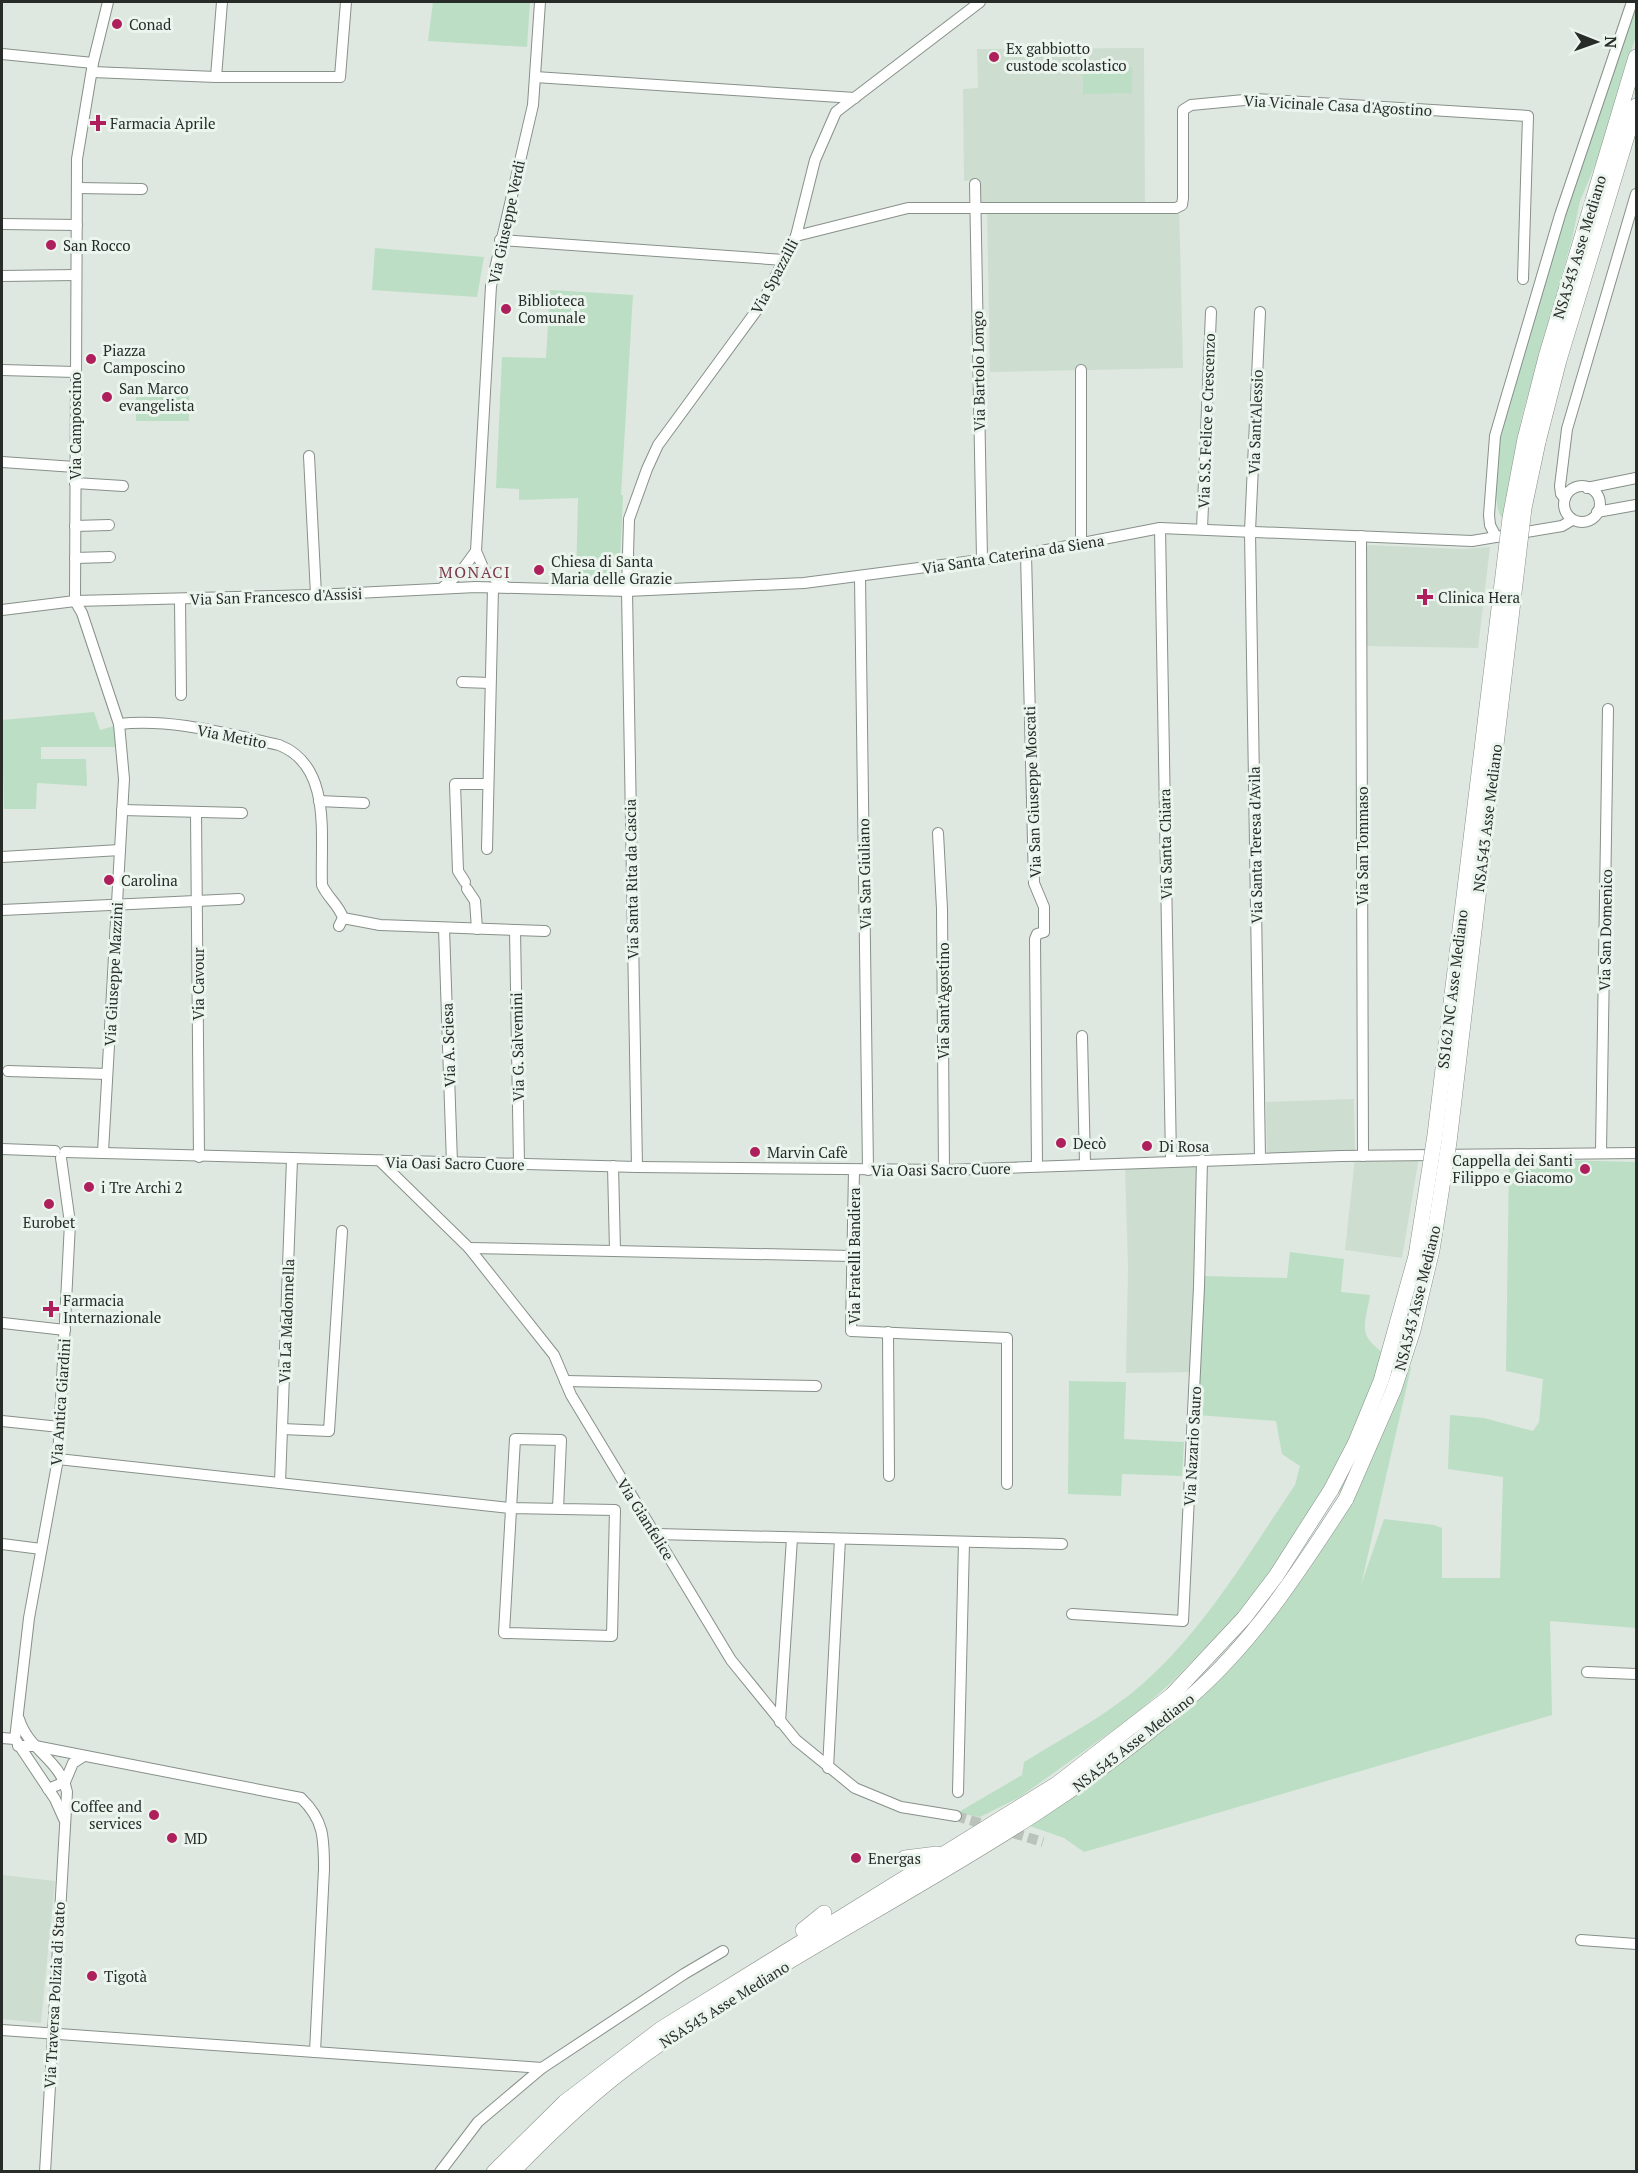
<svg xmlns="http://www.w3.org/2000/svg" width="1638" height="2173" viewBox="0 0 1638 2173" font-family="'PT Serif',serif">
	<rect width="100%" height="100%" fill="#dee8e0"/>
	<g fill="#cdddd0">
		<polygon points="1144,48 1145,203 1179,202 1183,368 990,372 987,207 979,205 978,180 964,181 963,89 978,88 977,49"/>
		<polygon points="1366,545 1462,549 1490,547 1478,648 1366,646"/>
		<polygon points="1354,1099 1355,1153 1267,1155 1266,1102"/>
		<polygon points="1419,1157 1402,1258 1345,1250 1355,1158"/>
		<polygon points="1206,1163 1200,1372 1126,1373 1128,1269 1125,1165"/>
		<polygon points="2,1875 55,1881 41,2023 2,2019"/>
	</g>
	<g fill="#bcdec4">
		<polygon points="433,2 530,2 527,47 428,41"/>
		<path d="M1636,2V35L1599,156L1580,201L1572,239L1522,416L1502,518C1491,504 1497,452 1501,435C1510,393 1524,353 1536,312C1566,208 1602,105 1636,2Z"/>
		<polygon points="1132,67 1132,93 1083,94 1083,68"/>
		<polygon points="375,248 484,257 477,297 372,290"/>
		<polygon points="550,290 633,295 621,495 623,495 619,583 576,583 578,498 519,500 519,489 496,488 502,357 546,358"/>
		<rect x="136" y="391" width="53" height="30"/>
		<polygon points="94,712 100,730 114,726 118,747 41,747 41,759 86,759 87,786 37,783 36,809 4,809 2,720"/>
		<path d="M1560,1160L1636,1162V1628L1550,1621L1552,1715L1084,1852L1064,1838L1030,1826C1108,1773 1185,1719 1248,1648C1289,1602 1322,1551 1354,1500L1328,1485L1288,1547L1247,1604L1173,1681L1133,1716L1020,1797L980,1817L957,1813L1022,1775L1024,1762C1066,1736 1113,1712 1149,1678C1208,1624 1250,1551 1295,1485L1300,1466L1282,1454L1276,1421L1198,1415L1204,1276L1287,1278L1290,1252L1344,1259L1341,1292L1370,1295C1369,1305 1364,1319 1365,1329C1366,1348 1397,1360 1411,1368L1361,1585L1384,1519L1434,1525L1442,1528V1578H1500L1503,1477L1448,1469L1450,1415L1484,1418L1533,1431L1539,1422L1543,1379L1506,1371L1509,1161Z"/>
		<polygon points="1069,1381 1126,1382 1124,1439 1184,1442 1182,1476 1122,1474 1121,1496 1068,1494"/>
	</g>
	<g fill="none" stroke-linecap="round" stroke-linejoin="round">
		<polyline stroke="#bac2bb" stroke-width="10" stroke-dasharray="10 5" stroke-linecap="butt" points="956,1816 1043,1842"/>
		<g stroke="#879089" stroke-width="12">
			<g id="minor">
				<polyline points="2,54 93,63"/>
				<polyline points="92,72 216,77 340,77 346,2"/>
				<polyline points="216,77 222,2"/>
				<polyline points="535,77 855,98"/>
				<polyline points="975,184 982,559"/>
				<polyline points="77,188 142,189"/>
				<polyline points="2,224 77,225"/>
				<polyline points="796,236 908,208 1176,208 1182,205 1183,198 1183,110 1191,105 1255,99 1528,116 1523,279"/>
				<polyline points="500,240 784,260"/>
				<polyline points="2,276 76,275"/>
				<polyline points="2,370 75,372"/>
				<polyline points="1081,370 1081,544"/>
				<polyline points="309,456 316,595"/>
				<polyline points="2,462 75,467"/>
				<polyline points="75,483 123,486"/>
				<circle cx="1582" cy="504" r="18"/>
				<polyline points="1587,488 1636,478"/>
				<polyline points="1565,498 1561,494 1560,486 1567,429 1636,194"/>
				<polyline points="1597,512 1636,505"/>
				<polyline points="75,526 109,525"/>
				<polyline points="1160,528 1171,1160"/>
				<polyline points="1202,529 1211,312"/>
				<polyline points="1361,536 1363,1156"/>
				<polyline points="1496,537 1490,525 1489,515 1495,436 1504,405 1560,215 1632,2"/>
				<polyline points="1026,554 1034,883 1044,907 1044,932 1037,934 1035,939 1037,1166"/>
				<polyline points="75,558 110,557"/>
				<polyline points="860,577 868,1170"/>
				<polyline points="505,586 484,570 476,551 491,286 533,105 540,2"/>
				<polyline points="442,588 460,573 476,551"/>
				<polyline points="180,599 181,695"/>
				<polyline points="2,610 75,601 316,595 476,587 627,591 804,583 1026,554 1160,528 1472,541 1562,526 1572,520"/>
				<polyline points="462,682 490,683"/>
				<path d="M119,724C172,718 227,734 279,745C333,766 320,837 322,885C327,897 339,905 343,918L339,926"/>
				<polyline points="319,801 364,803"/>
				<polyline points="122,810 242,813"/>
				<polyline points="196,812 199,1157"/>
				<polyline points="938,833 942,909 944,1170"/>
				<polyline points="487,849 493,588"/>
				<polyline points="2,857 120,850"/>
				<polyline points="465,882 458,871 455,784 488,784"/>
				<polyline points="467,889 475,901 477,929"/>
				<polyline points="2,910 239,899"/>
				<polyline points="343,918 380,925 545,931"/>
				<polyline points="444,928 452,1163"/>
				<polyline points="515,930 519,1164"/>
				<polyline points="1082,1036 1085,1164"/>
				<polyline points="8,1071 107,1074"/>
				<polyline points="2,1149 55,1151"/>
				<polyline points="65,1152 637,1167 947,1170 1341,1156 1636,1153"/>
				<polyline points="103,1152 124,779 119,724 82,613 75,601 77,159 93,63 108,2"/>
				<polyline points="1601,1152 1608,709"/>
				<polyline points="61,1158 70,1223 58,1459 29,1618 15,1739 55,1799 64,1819"/>
				<polyline points="1260,1158 1250,531 1260,312"/>
				<polyline points="380,1161 469,1248 554,1355 571,1395 731,1660 796,1740 855,1788 901,1807 956,1816"/>
				<polyline points="613,1166 615,1251"/>
				<polyline points="637,1167 627,591 629,519 647,469 658,445 762,303 796,236 815,160 836,112 980,2"/>
				<polyline points="854,1170 851,1331 1007,1338 1007,1484"/>
				<polyline points="469,1248 852,1256"/>
				<polyline points="3,1323 65,1330"/>
				<polyline points="888,1332 889,1476"/>
				<polyline points="565,1381 816,1386"/>
				<polyline points="2,1421 60,1427"/>
				<polyline points="282,1429 329,1431 342,1231"/>
				<polyline points="58,1459 510,1508 615,1510 612,1636 504,1633 515,1439 561,1440 558,1509"/>
				<polyline points="280,1483 292,1159"/>
				<polyline points="657,1534 1062,1544"/>
				<polyline points="2,1544 41,1549"/>
				<polyline points="1072,1614 1183,1621 1199,1287 1202,1160"/>
				<polyline points="1587,1672 1636,1674"/>
				<path d="M19,1719C28,1750 61,1760 67,1792L45,2172"/>
				<polyline points="780,1722 792,1538"/>
				<polyline points="2,1738 15,1739"/>
				<path d="M18,1746H35L301,1798C324,1820 324,1838 324,1869L315,2052"/>
				<polyline points="828,1768 840,1539"/>
				<polyline points="48,1789 65,1782 73,1763 84,1756"/>
				<polyline points="958,1792 964,1542"/>
				<polyline points="1581,1940 1636,1944"/>
				<polyline points="2,2030 542,2068"/>
				<polyline points="440,2172 478,2122 542,2068 684,1974 723,1951"/>
			</g>
		</g>
		<g stroke="#879089" stroke-width="16">
			<g id="highway">
				<polyline points="1525,439 1546,357 1636,57"/>
				<polyline points="1538,442 1559,360 1636,106"/>
				<polyline points="905,1858 937,1854"/>
				<polyline points="803,1930 824,1913"/>
				<polyline points="494,2172 565,2102 661,2029 1057,1784 1172,1695 1244,1618 1276,1576 1331,1490"/>
				<path d="M512,2172C549,2134 587,2097 629,2066C809,1933 1020,1848 1188,1699C1253,1643 1300,1570 1346,1499"/>
			</g>
		</g>
		<use href="#minor" stroke="#fff" stroke-width="10"/>
		<use href="#highway" stroke="#fff" stroke-width="15"/>
		<g stroke="#879089" stroke-width="16" stroke-linecap="butt">
			<g id="highway-bridge">
				<polyline points="1331,1490 1355,1444 1381,1381 1416,1256 1435,1135 1510,518 1525,439"/>
				<polyline points="1346,1499 1394,1389 1413,1330 1432,1250 1449,1142 1524,508 1538,442"/>
			</g>
		</g>
		<use href="#highway-bridge" stroke="#fff" stroke-width="15"/>
	</g>
	<g fill="#ae205b" stroke="#ebf5ed" stroke-width="2">
		<circle cx="117" cy="24" r="6"/>
		<circle cx="994" cy="57" r="6"/>
		<path d="M95 114h6v6h6v6h-6v6h-6v-6h-6v-6h6z"/>
		<circle cx="51" cy="245" r="6"/>
		<circle cx="506" cy="309" r="6"/>
		<circle cx="91" cy="359" r="6"/>
		<circle cx="107" cy="397" r="6"/>
		<circle cx="539" cy="570" r="6"/>
		<path d="M1422 588h6v6h6v6h-6v6h-6v-6h-6v-6h6z"/>
		<circle cx="109" cy="880" r="6"/>
		<circle cx="1061" cy="1143" r="6"/>
		<circle cx="1147" cy="1146" r="6"/>
		<circle cx="755" cy="1152" r="6"/>
		<circle cx="1585" cy="1169" r="6"/>
		<circle cx="89" cy="1187" r="6"/>
		<circle cx="49" cy="1204" r="6"/>
		<path d="M48 1300h6v6h6v6h-6v6h-6v-6h-6v-6h6z"/>
		<circle cx="154" cy="1815" r="6"/>
		<circle cx="172" cy="1838" r="6"/>
		<circle cx="856" cy="1858" r="6"/>
		<circle cx="92" cy="1976" r="6"/>
	</g>
	<g text-anchor="middle" dominant-baseline="central" stroke-width="6" stroke-linejoin="round" paint-order="stroke">
		<g font-size="15" fill="#282c29" stroke="#ebf5ed" text-anchor="start">
			<text x="129" y="24">Conad</text>
			<text x="1006" y="48">Ex gabbiotto<tspan x="1006" dy="17">custode scolastico</tspan></text>
			<text x="110" y="123">Farmacia Aprile</text>
			<text x="63" y="245">San Rocco</text>
			<text x="518" y="300">Biblioteca<tspan x="518" dy="17">Comunale</tspan></text>
			<text x="103" y="350">Piazza<tspan x="103" dy="17">Camposcino</tspan></text>
			<text x="119" y="388">San Marco<tspan x="119" dy="17">evangelista</tspan></text>
			<text x="551" y="561">Chiesa di Santa<tspan x="551" dy="17">Maria delle Grazie</tspan></text>
			<text x="1438" y="597">Clinica Hera</text>
			<text x="121" y="880">Carolina</text>
			<text x="1073" y="1143">Decò</text>
			<text x="1159" y="1146">Di Rosa</text>
			<text x="767" y="1152">Marvin Cafè</text>
			<text x="1573" y="1160" text-anchor="end">Cappella dei Santi<tspan x="1573" dy="17">Filippo e Giacomo</tspan></text>
			<text x="101" y="1187">i Tre Archi 2</text>
			<text x="49" y="1222" text-anchor="middle">Eurobet</text>
			<text x="63" y="1300">Farmacia<tspan x="63" dy="17">Internazionale</tspan></text>
			<text x="142" y="1806" text-anchor="end">Coffee and<tspan x="142" dy="17">services</tspan></text>
			<text x="184" y="1838">MD</text>
			<text x="868" y="1858">Energas</text>
			<text x="104" y="1976">Tigotà</text>
		</g>
		<g font-size="15" fill="#282c29" stroke="#ebf5ed">
			<text transform="translate(1338 105) rotate(3)">Via Vicinale Casa d'Agostino</text>
			<text transform="translate(506 222) rotate(-78)">Via Giuseppe Verdi</text>
			<text transform="translate(1579 247) rotate(-73)">NSA543 Asse Mediano</text>
			<text transform="translate(774 276) rotate(-62)">Via Spazzilli</text>
			<text transform="translate(978 371) rotate(-91)">Via Bartolo Longo</text>
			<text transform="translate(1206 421) rotate(-88)">Via S.S. Felice e Crescenzo</text>
			<text transform="translate(1255 422) rotate(-88)">Via Sant'Alessio</text>
			<text transform="translate(75 426) rotate(-90)">Via Camposcino</text>
			<text transform="translate(1013 554) rotate(-9)">Via Santa Caterina da Siena</text>
			<text transform="translate(276 596) rotate(-2)">Via San Francesco d'Assisi</text>
			<text transform="translate(232 736) rotate(11)">Via Metito</text>
			<text transform="translate(1032 792) rotate(-92)">Via San Giuseppe Moscati</text>
			<text transform="translate(1487 818) rotate(-83)">NSA543 Asse Mediano</text>
			<text transform="translate(1165 844) rotate(-91)">Via Santa Chiara</text>
			<text transform="translate(1255 845) rotate(-91)">Via Santa Teresa d'Avila</text>
			<text transform="translate(1362 846) rotate(-90)">Via San Tommaso</text>
			<text transform="translate(864 874) rotate(-91)">Via San Giuliano</text>
			<text transform="translate(631 879) rotate(-91)">Via Santa Rita da Cascia</text>
			<text transform="translate(1605 930) rotate(-89)">Via San Domenico</text>
			<text transform="translate(113 974) rotate(-87)">Via Giuseppe Mazzini</text>
			<text transform="translate(198 984) rotate(-90)">Via Cavour</text>
			<text transform="translate(1452 989) rotate(-83)">SS162 NC Asse Mediano</text>
			<text transform="translate(943 1001) rotate(-90)">Via Sant'Agostino</text>
			<text transform="translate(448 1045) rotate(-92)">Via A. Sciesa</text>
			<text transform="translate(517 1047) rotate(-91)">Via G. Salvemini</text>
			<text transform="translate(455 1163) rotate(1)">Via Oasi Sacro Cuore</text>
			<text transform="translate(941 1169) rotate(-1)">Via Oasi Sacro Cuore</text>
			<text transform="translate(854 1256) rotate(-90)">Via Fratelli Bandiera</text>
			<text transform="translate(1417 1298) rotate(-76)">NSA543 Asse Mediano</text>
			<text transform="translate(286 1321) rotate(-88)">Via La Madonnella</text>
			<text transform="translate(60 1402) rotate(-86)">Via Antica Giardini</text>
			<text transform="translate(1192 1446) rotate(-87)">Via Nazario Sauro</text>
			<text transform="translate(646 1519) rotate(58)">Via Gianfelice</text>
			<text transform="translate(1133 1742) rotate(-38)">NSA543 Asse Mediano</text>
			<text transform="translate(54 1995) rotate(-87)">Via Traversa Polizia di Stato</text>
			<text transform="translate(724 2004) rotate(-32)">NSA543 Asse Mediano</text>
		</g>
		<g font-size="16" letter-spacing="1.5" fill="#7c364c" stroke="#ebf5ed">
			<text x="475" y="572">MONACI</text>
		</g>
	</g>
	<rect width="1638" height="2173" fill="none" stroke="#282c29" stroke-width="6"/>
	<g transform="translate(1596 42) rotate(91)" stroke="#ebf5ed" stroke-width="4.5" paint-order="stroke">
	<path d="M0-4.5L10 22L0 15L-10 22Z" fill="#282c29"/>
	<text y="-9" font-size="16" font-weight="bold" text-anchor="middle" fill="#282c29">N</text>
	</g>
</svg>
